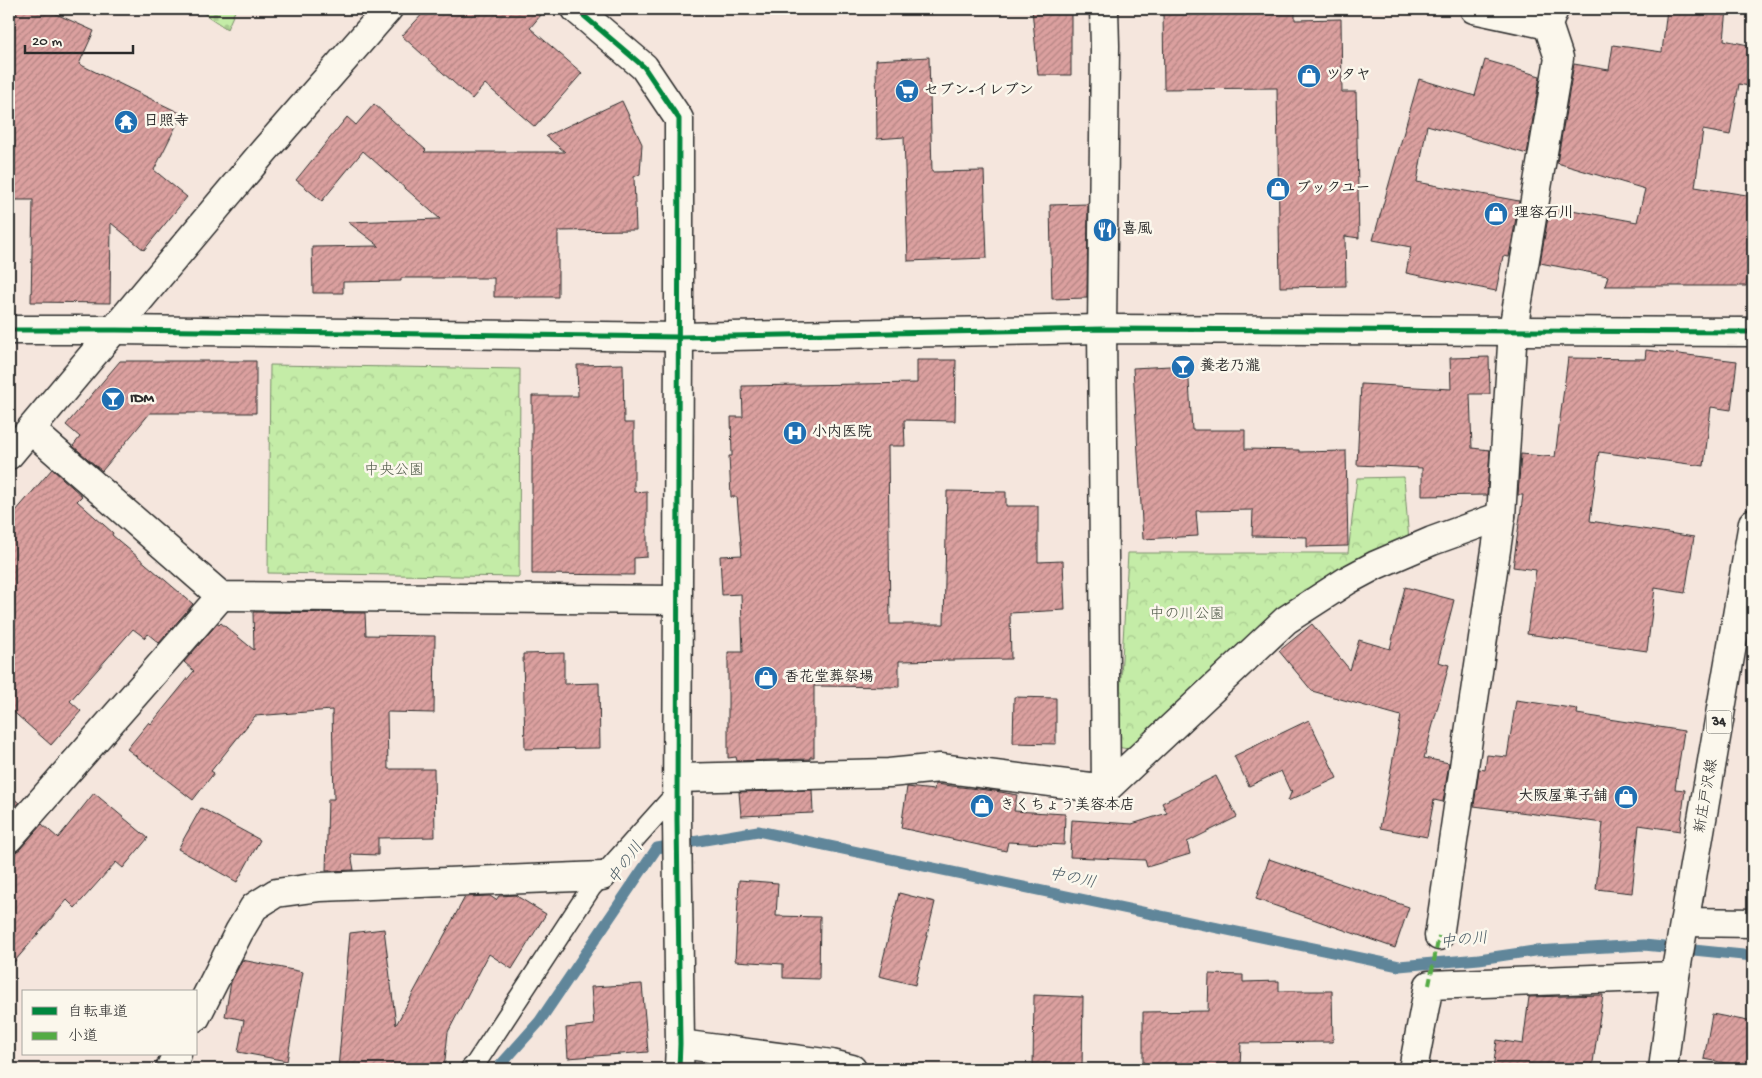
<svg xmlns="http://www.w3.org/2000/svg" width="1762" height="1078" viewBox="0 0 1762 1078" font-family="'Gochi Hand','Klee One',sans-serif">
	<defs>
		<pattern id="cemetery-stones" width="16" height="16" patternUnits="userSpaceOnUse" patternTransform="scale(1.25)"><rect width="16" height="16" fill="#c4eca7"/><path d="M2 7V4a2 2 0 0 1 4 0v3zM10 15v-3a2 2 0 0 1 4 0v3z" fill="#a9cb90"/></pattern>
		<pattern id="park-crowns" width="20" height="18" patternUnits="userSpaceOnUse" patternTransform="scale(1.25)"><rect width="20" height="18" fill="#c4eca7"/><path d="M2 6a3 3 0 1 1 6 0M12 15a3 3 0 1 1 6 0" fill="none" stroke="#a9cb90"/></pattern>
		<pattern id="building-hatch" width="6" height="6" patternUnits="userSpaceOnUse" patternTransform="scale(1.25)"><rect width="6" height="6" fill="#dba09f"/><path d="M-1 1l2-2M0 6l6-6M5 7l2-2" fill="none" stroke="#b28382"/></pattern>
	</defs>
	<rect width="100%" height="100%" fill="#f5e6dd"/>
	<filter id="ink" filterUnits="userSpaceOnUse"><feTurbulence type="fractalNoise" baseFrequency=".02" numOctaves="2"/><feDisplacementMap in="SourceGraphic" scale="10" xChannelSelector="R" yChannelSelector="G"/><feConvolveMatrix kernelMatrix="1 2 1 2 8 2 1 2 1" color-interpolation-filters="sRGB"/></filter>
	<g filter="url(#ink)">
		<polygon fill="url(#cemetery-stones)" stroke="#788c69" points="197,9 236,9 227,29"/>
		<g fill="url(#park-crowns)" stroke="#788c69">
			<polygon points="270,365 520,369 519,577 268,573"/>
			<polygon points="1404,477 1409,542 1134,750 1117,747 1128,553 1348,553 1357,478"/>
		</g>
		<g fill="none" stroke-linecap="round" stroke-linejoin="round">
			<polyline stroke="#60869a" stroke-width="11" points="497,1069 539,1022 657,848 758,831 1399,966 1479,959 1534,951 1644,945 1753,956"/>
		</g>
		<g fill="url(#building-hatch)" stroke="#2b2b2b">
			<polygon points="18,9 45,9 94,31 79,64 182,114 154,170 187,197 144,250 111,223 110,303 31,302 33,200 9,200 9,18 14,18"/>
			<polygon points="427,9 546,9 530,28 582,73 535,127 485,84 472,99 402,36"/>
			<polygon points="1032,9 1071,9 1071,75 1038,75"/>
			<polygon points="1667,9 1727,9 1724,40 1753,46 1753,87 1739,84 1730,135 1703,130 1695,187 1753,196 1753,220 1749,247 1753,248 1753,252 1746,286 1605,286 1608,276 1540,263 1550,206 1637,222 1645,189 1557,163 1574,64 1609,70 1613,45 1662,52"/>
			<polygon points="1295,12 1295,20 1341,19 1342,92 1356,92 1359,238 1345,236 1346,286 1280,287 1277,88 1164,89 1163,13"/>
			<polygon points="929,57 932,172 984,171 987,258 908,261 904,137 877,139 876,60"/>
			<polygon points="1485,60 1540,76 1527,154 1427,125 1417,182 1519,201 1509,257 1503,256 1496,291 1406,273 1411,247 1373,240 1419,79 1475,96"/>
			<polygon points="622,101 642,144 640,174 634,177 636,230 558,231 558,297 494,297 494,278 401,278 401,281 343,282 343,293 313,293 312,247 379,246 348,222 440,219 363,151 322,201 296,180 347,117 356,125 374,104 426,150 424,152 565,152 546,136"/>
			<polygon points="1088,204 1087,298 1052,299 1050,205"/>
			<polygon points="1646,350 1737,361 1731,410 1711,407 1704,466 1599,452 1590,521 1694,537 1685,593 1655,588 1647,651 1527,634 1536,570 1513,567 1523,495 1518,495 1521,454 1555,457 1568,358 1645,359"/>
			<polygon points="1489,357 1490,394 1470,394 1472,448 1490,450 1487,495 1422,496 1422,468 1357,465 1361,384 1451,389 1450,358"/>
			<polygon points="917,360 956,360 955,421 904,420 905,446 888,446 890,624 944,624 947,491 1006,492 1006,506 1038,506 1038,562 1063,561 1065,610 1010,613 1011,659 899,661 899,687 814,686 814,757 810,757 810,759 737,761 736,757 728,758 728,652 743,652 741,594 722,595 720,556 742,555 737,497 731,497 729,456 732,456 731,417 743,417 742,386 917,383"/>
			<polygon points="120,361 256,361 256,413 150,413 102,471 73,446 80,437 66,425"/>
			<polygon points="623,364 624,423 634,423 634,492 647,491 647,557 634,558 634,575 532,574 532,396 578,396 577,365"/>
			<polygon points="1188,365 1192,430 1245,430 1245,449 1299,450 1299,452 1346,451 1348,546 1307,547 1307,537 1252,536 1253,510 1196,511 1198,536 1143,539 1133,368"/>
			<polygon points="52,469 82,496 77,501 113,533 112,535 193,604 159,643 148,634 145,638 133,629 70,701 81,711 51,745 9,708 9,519"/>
			<polygon points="1405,587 1454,600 1438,662 1449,665 1424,758 1449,763 1443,802 1434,800 1427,837 1380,828 1401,716 1312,691 1279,651 1312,624 1350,670 1359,640 1390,649"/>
			<polygon points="253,612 365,613 366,635 435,636 434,713 387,712 388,769 434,769 435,837 378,838 378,855 351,854 354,870 326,871 328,799 334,799 332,710 255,716 211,771 214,773 193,800 127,749 149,722 151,724 194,671 184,662 217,624 219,625 221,623 254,650"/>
			<polygon points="564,653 564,684 599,683 600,748 525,749 523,654"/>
			<polygon points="1014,697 1056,698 1056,744 1013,743"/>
			<polygon points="1516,700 1578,709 1577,714 1684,731 1675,789 1685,790 1680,831 1639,825 1632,893 1596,889 1603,823 1474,806 1479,769 1485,770 1487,755 1507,757"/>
			<polygon points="1309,720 1337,778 1288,801 1292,790 1290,791 1281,771 1249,786 1234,756"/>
			<polygon points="1216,776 1237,817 1187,842 1190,854 1147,867 1145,860 1070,857 1072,820 1132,824 1167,813 1162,803"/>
			<polygon points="935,784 995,791 1017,795 1014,811 1065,814 1064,845 1008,842 1006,851 901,828 907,787 934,790"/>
			<polygon points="812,790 813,813 741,816 739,792"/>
			<polygon points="94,793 148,838 123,868 116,862 75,908 67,900 9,968 9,853 14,853 20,849 42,824 58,838"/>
			<polygon points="9,794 19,803 9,815"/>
			<polygon points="201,808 260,840 237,882 178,849"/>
			<polygon points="1269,859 1409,907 1395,948 1256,899"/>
			<polygon points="739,880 778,883 776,916 820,917 819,979 783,978 783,964 735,961"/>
			<polygon points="899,893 935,902 915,985 879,976"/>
			<polygon points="515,895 546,914 512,969 489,954 448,1032 444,1069 338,1069 350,933 384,929 396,1025 465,897 490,896 496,900 499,896"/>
			<polygon points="242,960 303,972 287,1061 238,1052 244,1020 225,1016 231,982"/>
			<polygon points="1209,974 1243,975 1243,982 1279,981 1279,991 1332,991 1333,1042 1241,1043 1240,1069 1193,1067 1193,1069 1143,1069 1143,1012 1208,1011"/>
			<polygon points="642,984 648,1052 568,1058 566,1028 594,1025 591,987"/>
			<polygon points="1034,995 1083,997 1082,1069 1033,1069"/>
			<polygon points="1603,995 1592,1069 1493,1069 1497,1040 1523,1044 1529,997"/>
			<polygon points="1712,1014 1753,1022 1753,1068 1704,1059"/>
		</g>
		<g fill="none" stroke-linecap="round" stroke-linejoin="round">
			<g stroke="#2b2b2b" stroke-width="22">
				<polyline id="lane" points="470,1069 476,1063 591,888 677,792"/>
			</g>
			<g stroke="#2b2b2b" stroke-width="31">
				<g id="street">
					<polyline points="1104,9 1105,46 1102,329 1106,789"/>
					<polyline points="1474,9 1548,25"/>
					<polyline points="31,430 221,596 677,600"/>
					<polyline points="9,455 264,151 388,9"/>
					<polyline points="677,778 889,773 940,768 1106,789"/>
					<polyline points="1106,789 1286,620 1348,580 1376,565 1432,541 1501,516"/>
					<polyline points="9,838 221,596"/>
					<polyline points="1685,922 1753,923"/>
					<polyline points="1439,936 1501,516 1513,330 1559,58 1548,25 1554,9"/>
					<polyline points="196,1017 239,932 254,907 276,893 320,887 602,876"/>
					<polyline points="680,1044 832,1064 852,1069"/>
					<polyline points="170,1069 177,1054"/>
					<polyline points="679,1069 680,1044 677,820 679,337"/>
					<polyline points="1413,1069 1429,985 1675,976"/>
				</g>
			</g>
			<g stroke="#2b2b2b" stroke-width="31">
				<g id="secondary">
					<polyline points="576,9 644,67 679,119 679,337"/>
					<polyline points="9,330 116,330 679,337 1102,329 1753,332"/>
				</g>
			</g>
			<g stroke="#2b2b2b" stroke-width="31">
				<polyline id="primary" points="1663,1069 1675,976 1753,523"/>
			</g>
			<use href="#lane" stroke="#fbf7ec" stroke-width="19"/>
			<use href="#street" stroke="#fbf7ec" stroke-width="28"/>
			<use href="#secondary" stroke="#fbf7ec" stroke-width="28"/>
			<use href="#primary" stroke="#fbf7ec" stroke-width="28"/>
			<polyline stroke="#54ab44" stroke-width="4" stroke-dasharray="8 4" stroke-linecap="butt" points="1429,985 1439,936"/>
			<g stroke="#fbf7ec" stroke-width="8">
				<g id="cycleway">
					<polyline points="576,9 644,67 679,119 677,820 680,1044 679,1069"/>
					<polyline points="9,330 116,330 679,337 1102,329 1753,332"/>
				</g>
			</g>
			<use href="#cycleway" stroke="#00873e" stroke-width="5"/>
		</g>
	</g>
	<defs>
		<g id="shop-disc" transform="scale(1.25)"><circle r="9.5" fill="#1f6fb2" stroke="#fbf7ec"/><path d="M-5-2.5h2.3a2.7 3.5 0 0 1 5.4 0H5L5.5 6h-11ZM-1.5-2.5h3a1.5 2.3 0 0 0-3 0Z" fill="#fff"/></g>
		<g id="supermarket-disc" transform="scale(1.25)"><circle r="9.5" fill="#1f6fb2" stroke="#fbf7ec"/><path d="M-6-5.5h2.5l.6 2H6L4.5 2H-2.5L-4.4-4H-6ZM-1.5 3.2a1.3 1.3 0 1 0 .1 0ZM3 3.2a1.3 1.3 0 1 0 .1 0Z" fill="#fff"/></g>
		<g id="temple-disc" transform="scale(1.25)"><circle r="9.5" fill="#1f6fb2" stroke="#fbf7ec"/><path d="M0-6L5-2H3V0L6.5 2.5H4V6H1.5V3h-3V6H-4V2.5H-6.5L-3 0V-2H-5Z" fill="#fff"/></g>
		<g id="restaurant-disc" transform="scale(1.25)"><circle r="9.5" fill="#1f6fb2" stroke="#fbf7ec"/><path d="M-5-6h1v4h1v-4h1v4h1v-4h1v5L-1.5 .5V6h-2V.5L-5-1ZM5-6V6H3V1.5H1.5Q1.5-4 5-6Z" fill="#fff"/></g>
		<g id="bar-disc" transform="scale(1.25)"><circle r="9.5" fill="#1f6fb2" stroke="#fbf7ec"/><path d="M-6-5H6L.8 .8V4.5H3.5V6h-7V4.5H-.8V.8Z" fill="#fff"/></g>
		<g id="hospital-disc" transform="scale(1.25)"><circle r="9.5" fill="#1f6fb2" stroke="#fbf7ec"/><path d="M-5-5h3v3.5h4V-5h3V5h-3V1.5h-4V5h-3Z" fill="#fff"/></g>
	</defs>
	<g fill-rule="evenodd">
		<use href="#shop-disc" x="1309" y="76"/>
		<use href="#supermarket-disc" x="907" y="91"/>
		<use href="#temple-disc" x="126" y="122"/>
		<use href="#shop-disc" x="1278" y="189"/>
		<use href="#shop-disc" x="1496" y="214"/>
		<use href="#restaurant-disc" x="1105" y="230"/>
		<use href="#bar-disc" x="1183" y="367"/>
		<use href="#bar-disc" x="113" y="399"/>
		<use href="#hospital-disc" x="795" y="433"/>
		<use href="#shop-disc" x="766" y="678"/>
		<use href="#shop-disc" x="1626" y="797"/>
		<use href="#shop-disc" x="982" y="806"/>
	</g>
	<g text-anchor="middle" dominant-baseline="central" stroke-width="5" stroke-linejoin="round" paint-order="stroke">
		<rect fill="#fbf7ec" stroke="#696865" stroke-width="1" x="1706.5" y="710.5" width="25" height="23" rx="4"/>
		<g font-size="14" font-weight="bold" fill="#2b2b2b">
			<text x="1719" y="722">34</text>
		</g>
		<g font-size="15" font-weight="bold" fill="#2b2b2b" stroke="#fbf7ec" text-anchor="start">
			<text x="1326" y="76">ツタヤ</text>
			<text x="924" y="91">セブン-イレブン</text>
			<text x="144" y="122">日照寺</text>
			<text x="1296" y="189">ブックユー</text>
			<text x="1514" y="214">理容石川</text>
			<text x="1122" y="230">喜風</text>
			<text x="1200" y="367">養老乃瀧</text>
			<text x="130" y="399">IDM</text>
			<text x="812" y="433">小内医院</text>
			<text x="784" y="678">香花堂葬祭場</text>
			<text x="1608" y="797" text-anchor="end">大阪屋菓子舗</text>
			<text x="1000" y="806">きくちょう美容本店</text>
		</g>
		<g font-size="15" fill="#515b4a" stroke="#fbf7ec">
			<text x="394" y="471">中央公園</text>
			<text x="1187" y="615">中の川公園</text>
		</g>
		<g font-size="15" fill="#2b2b2b" stroke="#fbf7ec">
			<text transform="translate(1707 796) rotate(-80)">新庄戸沢線</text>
		</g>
		<g font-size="16" font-style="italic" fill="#465862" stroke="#fbf7ec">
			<text transform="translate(627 864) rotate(-55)">中の川</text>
			<text transform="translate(1072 880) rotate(12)">中の川</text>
			<text transform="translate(1464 942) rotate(-6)">中の川</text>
		</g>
	</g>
	<rect width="1762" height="1078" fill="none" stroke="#fbf7ec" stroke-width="30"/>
	<rect x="15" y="15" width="1732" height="1048" fill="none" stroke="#2b2b2b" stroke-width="2" filter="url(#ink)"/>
	<rect x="22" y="990" width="175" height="65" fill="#fbf7ec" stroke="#a8a59f"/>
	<rect x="32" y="1007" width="25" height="8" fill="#00873e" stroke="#a8a59f"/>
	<text x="68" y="1016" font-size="15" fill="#2b2b2b">自転車道</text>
	<rect x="32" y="1032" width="25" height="8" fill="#54ab44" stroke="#a8a59f"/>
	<text x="68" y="1040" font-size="15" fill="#2b2b2b">小道</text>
	<path d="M25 45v8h108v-8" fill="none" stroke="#2b2b2b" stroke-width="2.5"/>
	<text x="32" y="45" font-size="15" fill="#2b2b2b" stroke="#fbf7ec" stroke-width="4" paint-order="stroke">20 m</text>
</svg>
